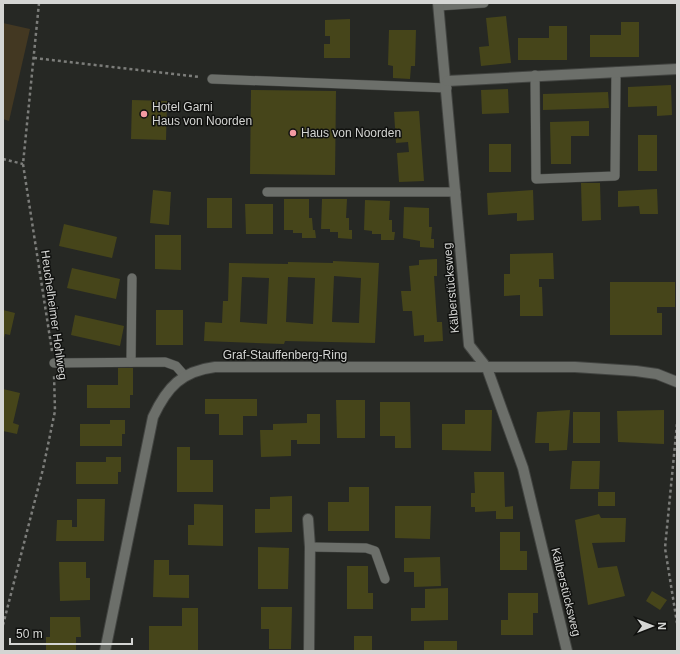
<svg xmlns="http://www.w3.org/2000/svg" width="680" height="654" viewBox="0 0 680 654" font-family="Arial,sans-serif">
	<rect width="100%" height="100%" fill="#262824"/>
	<polygon fill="#433822" points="3,23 30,29 9,121 3,119"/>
	<g fill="#46451a" fill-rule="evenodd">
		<polygon points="506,16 511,63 481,66 479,47 489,46 486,18"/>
		<polygon points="350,19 350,58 324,58 324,44 330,44 330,36 325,36 325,20"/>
		<polygon points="621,22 639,22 639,57 590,57 590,35 621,35"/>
		<polygon points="549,26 567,26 567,60 518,60 518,38 549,38"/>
		<polygon points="389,30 416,30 415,66 411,66 410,79 393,78 393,66 388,65"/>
		<polygon points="671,85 672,115 657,116 657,106 628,107 628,87"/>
		<polygon points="508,89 509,113 482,114 481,90"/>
		<polygon points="251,90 336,91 335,175 250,174"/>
		<polygon points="608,92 609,108 543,110 543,94"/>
		<polygon points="132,100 167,101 166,140 131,139"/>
		<polygon points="419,111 424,181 399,182 397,153 409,152 408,142 396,143 394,112"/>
		<polygon points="589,121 589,136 571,136 571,164 551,164 550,122"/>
		<rect x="638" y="135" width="19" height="36"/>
		<rect x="489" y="144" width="22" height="28"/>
		<polygon points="581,183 600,183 601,220 582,221"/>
		<polygon points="657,189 658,214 640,214 639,206 618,207 618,191"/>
		<polygon points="153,190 171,192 169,225 150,223"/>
		<polygon points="533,190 534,220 517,221 517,213 488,215 487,193"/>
		<rect x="207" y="198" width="25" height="30"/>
		<polygon points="284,199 309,199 309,218 312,218 313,230 315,230 316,238 302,238 302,233 293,233 293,230 284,230"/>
		<polygon points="322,199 347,199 346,218 349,218 349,230 352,230 352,239 338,238 338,232 330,232 330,229 321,229"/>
		<polygon points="365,200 390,201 389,220 392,220 392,232 395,232 394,240 381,240 381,234 372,234 372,231 364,230"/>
		<polygon points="245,204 273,204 273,234 246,234"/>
		<polygon points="404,207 429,208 429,227 432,227 431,239 434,239 434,248 420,247 420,241 403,238"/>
		<polygon points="64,224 117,237 112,258 59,246"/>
		<polygon points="155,235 181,235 181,270 155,269"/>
		<polygon points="553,253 554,279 539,279 539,287 542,287 543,316 520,316 520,295 504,296 504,274 510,274 510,254"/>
		<polygon points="437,259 437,276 434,276 437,322 442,322 443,341 424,342 424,335 414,336 412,311 403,311 401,291 411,291 409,266 419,265 419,260"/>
		<path d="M333,261L379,263L375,343L285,341L284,344L204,341L205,322L222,323L223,301H228L229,263L288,264V262L333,263ZM334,276L361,278L359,323L332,322ZM242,277L269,278L267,324L240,322ZM288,277L315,278L313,324L286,322Z"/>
		<polygon points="72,268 120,279 116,299 67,288"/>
		<polygon points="610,282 675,282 675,307 657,307 657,313 662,313 662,335 610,335"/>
		<polygon points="3,310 15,313 10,335 5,334 4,338"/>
		<rect x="156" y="310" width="27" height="35"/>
		<polygon points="75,315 124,326 120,346 71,335"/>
		<polygon points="118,368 133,368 133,395 130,395 130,408 87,408 87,385 118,385"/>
		<polygon points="3,389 20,393 13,423 19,425 17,434 3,431"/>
		<polygon points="205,399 257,399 257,416 243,416 243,435 219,435 219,414 205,414"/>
		<polygon points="336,400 365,400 365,438 337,438"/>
		<polygon points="380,402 410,402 411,448 395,448 395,436 380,436"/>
		<polygon points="465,410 492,410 491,451 442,450 442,424 465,424"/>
		<polygon points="570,410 567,450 549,451 549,443 535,443 537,412"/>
		<polygon points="664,410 664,444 618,442 617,411"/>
		<rect x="573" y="412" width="27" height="31"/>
		<polygon points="307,414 320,414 320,444 297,444 297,440 291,440 291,456 261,457 260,430 273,430 273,424 307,423"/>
		<polygon points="110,420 125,420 125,434 122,434 122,446 80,446 80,424 110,424"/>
		<polygon points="177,447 190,447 190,460 213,460 213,492 177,492"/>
		<polygon points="106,457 121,457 121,472 118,472 118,484 76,484 76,462 106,462"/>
		<polygon points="572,461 600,461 599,489 570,489"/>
		<polygon points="474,472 504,472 505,507 513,506 513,519 496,519 496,511 475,512 475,507 471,507 471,493 475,493"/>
		<polygon points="349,487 369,487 369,531 328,531 328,502 349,502"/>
		<rect x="598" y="492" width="17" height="14"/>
		<polygon points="292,496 292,532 255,533 255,509 270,509 270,497"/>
		<polygon points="77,499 105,499 104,541 56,541 57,520 72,520 72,527 77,527"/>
		<polygon points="194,504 223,505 223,546 188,545 188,525 194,525"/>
		<polygon points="395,506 431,506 430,539 395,538"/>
		<polygon points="599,514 601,518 626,518 625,542 592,543 598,568 617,566 625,596 588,605 575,520"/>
		<polygon points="500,532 520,532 520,551 527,551 527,570 500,570"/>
		<polygon points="258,547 289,548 288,589 258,589"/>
		<polygon points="440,557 441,586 414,587 414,572 404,572 404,558"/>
		<polygon points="154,560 169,560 169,575 189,575 189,598 153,597"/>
		<polygon points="59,562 86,562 86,578 90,578 90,600 60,601"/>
		<polygon points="347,566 368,566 368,593 373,593 373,609 347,609"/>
		<polygon points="448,588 448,620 411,621 411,608 425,608 425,589"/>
		<polygon points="652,591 667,600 660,610 646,601"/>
		<polygon points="508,593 538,593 538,613 533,613 533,635 501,635 501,620 508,620"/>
		<polygon points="261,607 292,607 291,649 269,649 269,629 261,629"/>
		<polygon points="182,608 198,608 198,650 149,650 149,626 182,626"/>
		<polygon points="50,617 80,617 81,637 76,637 76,651 46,651 46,637 50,637"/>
		<rect x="354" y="636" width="18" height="15"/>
		<rect x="424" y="641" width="33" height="10"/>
	</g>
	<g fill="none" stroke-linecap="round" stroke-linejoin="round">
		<g stroke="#424441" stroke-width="10">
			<g id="lane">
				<polyline points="439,6 484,3"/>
				<polyline points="535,75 536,179 615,176 616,72"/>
				<polyline points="212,79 447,88"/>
				<polyline points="267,192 456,192"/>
				<polyline points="131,362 132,278"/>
				<polyline points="54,363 165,362 176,366 184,375"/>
				<polyline points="310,547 366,548 375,551 385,579"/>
			</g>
		</g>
		<g stroke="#424441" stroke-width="12">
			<g id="street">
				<polyline points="438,3 469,345 487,368 523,468 567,651"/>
				<polyline points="447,81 677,69"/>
				<polyline points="308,519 310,547 309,651"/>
				<path d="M105,651L153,417C167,387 182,371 215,367H575L636,371L657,374L677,382"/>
			</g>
		</g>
		<g stroke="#7c7d7a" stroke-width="2.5" stroke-dasharray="3 3" stroke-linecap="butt">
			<polyline points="39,3 23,164 52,351"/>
			<polyline points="34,58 200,77"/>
			<polyline points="3,159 23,164"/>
			<polyline points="677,424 665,548 677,623"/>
			<polyline points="3,625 43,469 55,411 54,374"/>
		</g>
		<use href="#lane" stroke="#6c6f6a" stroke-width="9"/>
		<use href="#street" stroke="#6c6f6a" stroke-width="10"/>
	</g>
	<g fill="#f49aa2" stroke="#10110f" stroke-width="1.5">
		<circle cx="144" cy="114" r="4"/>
		<circle cx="293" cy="133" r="4"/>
	</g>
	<g text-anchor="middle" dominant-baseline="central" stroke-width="3" stroke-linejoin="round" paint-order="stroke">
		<g font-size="12" fill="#d4d5d3" stroke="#10110f" text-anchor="start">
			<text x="152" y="107">Hotel Garni<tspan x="152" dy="14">Haus von Noorden</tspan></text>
			<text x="301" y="133">Haus von Noorden</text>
		</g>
		<g font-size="12" fill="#d4d5d3" stroke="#10110f">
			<text transform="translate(451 288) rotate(-95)">Kälberstücksweg</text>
			<text transform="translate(54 315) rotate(82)">Heuchelheimer Hohlweg</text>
			<text x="285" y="355">Graf-Stauffenberg-Ring</text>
			<text transform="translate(566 592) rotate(76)">Kälberstücksweg</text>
		</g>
	</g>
	<rect width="680" height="654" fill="none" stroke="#d4d5d3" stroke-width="8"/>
	<g transform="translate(652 626) rotate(90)" stroke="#10110f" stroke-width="3" paint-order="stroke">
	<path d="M0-3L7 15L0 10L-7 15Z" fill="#d4d5d3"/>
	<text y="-6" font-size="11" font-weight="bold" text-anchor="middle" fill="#d4d5d3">N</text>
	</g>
	<path d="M10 638v6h122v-6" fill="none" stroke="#d4d5d3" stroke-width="2"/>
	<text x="16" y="638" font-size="12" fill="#d4d5d3" stroke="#10110f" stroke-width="3" paint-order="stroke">50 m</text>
</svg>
